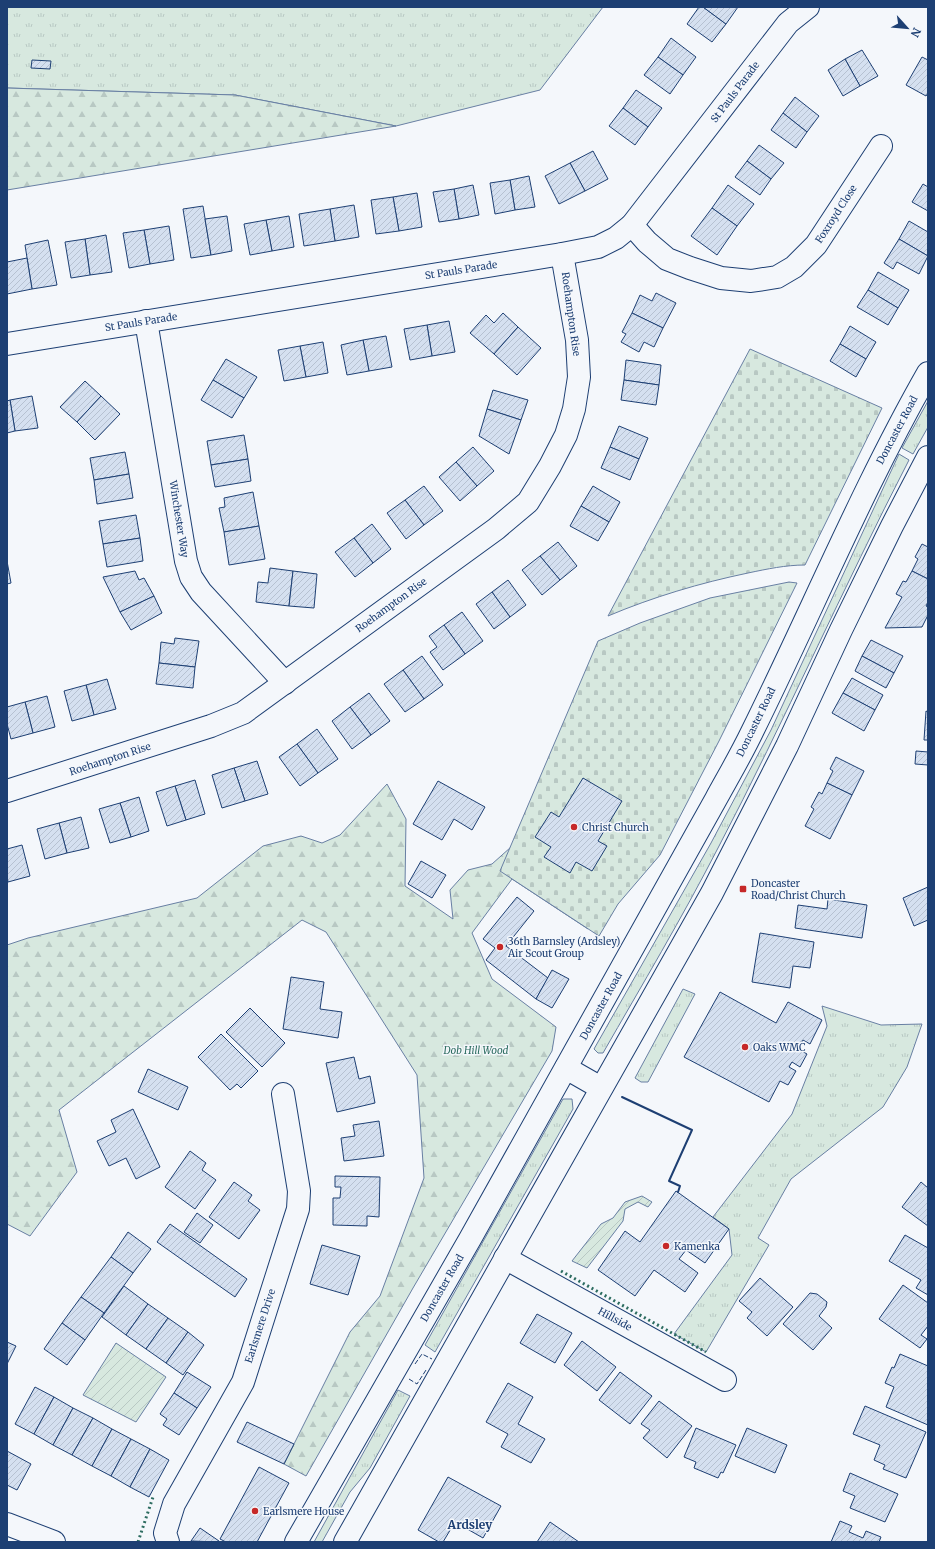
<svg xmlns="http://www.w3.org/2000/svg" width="935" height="1549" viewBox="0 0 935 1549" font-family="Merriweather,serif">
	<defs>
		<pattern id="grass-tufts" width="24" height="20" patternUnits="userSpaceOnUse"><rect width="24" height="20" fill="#d7e8df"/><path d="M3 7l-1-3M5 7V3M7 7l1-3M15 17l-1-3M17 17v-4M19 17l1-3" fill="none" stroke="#b8c8c3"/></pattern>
		<pattern id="forest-firs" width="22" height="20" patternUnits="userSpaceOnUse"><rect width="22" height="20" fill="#d7e8df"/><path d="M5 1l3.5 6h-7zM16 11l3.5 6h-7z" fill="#b8c8c3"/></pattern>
		<pattern id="cemetery-stones" width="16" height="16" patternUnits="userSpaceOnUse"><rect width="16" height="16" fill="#d7e8df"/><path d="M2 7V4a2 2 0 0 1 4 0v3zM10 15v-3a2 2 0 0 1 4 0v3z" fill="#b8c8c3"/></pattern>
		<pattern id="garden-furrows" width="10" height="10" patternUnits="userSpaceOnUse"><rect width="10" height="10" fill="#d7e8df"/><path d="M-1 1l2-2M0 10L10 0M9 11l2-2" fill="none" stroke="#b8c8c3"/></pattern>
		<pattern id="building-hatch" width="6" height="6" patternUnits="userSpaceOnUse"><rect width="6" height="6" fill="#d5e0f0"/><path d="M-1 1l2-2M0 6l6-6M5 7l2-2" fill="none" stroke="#b6c1d1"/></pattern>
	</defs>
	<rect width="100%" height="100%" fill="#f4f7fb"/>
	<g fill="url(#grass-tufts)" stroke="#687fa3">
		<polygon points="7,7 603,7 540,90 396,126 235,95 7,88"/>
		<polygon points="928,401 928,427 913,454 902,448"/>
		<path d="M899,454L909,460C843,588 785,720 718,848C682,918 642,985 603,1053H598L594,1049L711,843L771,730Z"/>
		<polygon points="683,989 695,994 648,1082 641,1082 635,1078"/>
		<polygon points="822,1006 881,1025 922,1024 907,1067 883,1107 791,1179 758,1238 769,1245 706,1352 674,1334 732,1255 729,1229 713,1217 792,1114 827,1026"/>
		<polygon points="563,1099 572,1099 573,1109 435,1352 425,1345"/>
		<polygon points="398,1390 410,1396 370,1468 350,1492 322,1542 314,1542"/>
	</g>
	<g fill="url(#forest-firs)" stroke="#687fa3">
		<polygon points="7,88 235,95 396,126 7,190"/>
		<polygon points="387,784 406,819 405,886 453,919 450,890 468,870 492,864 511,847 588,929 512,879 472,933 492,979 556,1027 552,1051 413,1288 306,1476 284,1464 350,1332 380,1296 424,1178 417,1075 326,932 302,920 59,1110 77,1172 30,1236 7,1224 7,945 28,938 197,898 263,846 301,836 322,843 340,835"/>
	</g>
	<g fill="url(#cemetery-stones)" stroke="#687fa3">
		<path d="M750,349L882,408L805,565C786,565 767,569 748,573C700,583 653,597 608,616Z"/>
		<polygon points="789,582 797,583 719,741 660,855 618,904 599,936 500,871 598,641 640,623 710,598"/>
	</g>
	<g fill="url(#garden-furrows)" stroke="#687fa3">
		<polygon points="642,1196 652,1202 648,1207 638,1202 625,1209 623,1221 587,1268 572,1261 601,1224 613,1218 625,1202"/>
		<polygon points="116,1343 166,1377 136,1422 83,1395"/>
	</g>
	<g fill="url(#building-hatch)" stroke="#1d3f73">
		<polygon points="699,7 703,7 726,24 712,42 687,24"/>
		<polygon points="703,7 738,7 726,24"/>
		<polygon points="671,38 696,57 683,75 658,57"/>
		<polygon points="862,50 878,76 860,86 845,59"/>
		<polygon points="658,57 683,75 670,94 644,75"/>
		<polygon points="922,57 928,60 928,93 926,96 906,85"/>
		<polygon points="845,59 860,86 843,96 828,70"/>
		<polygon points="32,60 51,61 50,69 31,68"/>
		<polygon points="636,90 662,108 648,127 623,108"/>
		<polygon points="795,97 819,116 807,132 783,113"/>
		<polygon points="623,108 648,127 635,145 609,126"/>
		<polygon points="783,113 807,132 796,148 771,130"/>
		<polygon points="759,145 784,163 771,179 747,161"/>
		<polygon points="593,151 608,179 585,191 570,163"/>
		<polygon points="747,161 771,179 760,195 735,177"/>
		<polygon points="570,163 585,191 559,204 545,176"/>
		<polygon points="529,176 535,207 515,210 510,180"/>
		<polygon points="510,180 515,210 495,214 490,183"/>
		<polygon points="923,184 928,187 928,211 912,202"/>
		<polygon points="473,185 479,215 459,219 454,189"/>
		<polygon points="728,185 754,204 737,226 712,208"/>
		<polygon points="454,189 459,219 439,222 433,192"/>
		<polygon points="417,193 422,227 399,231 393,197"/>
		<polygon points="393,197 399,231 376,234 371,200"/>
		<polygon points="354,205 359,237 335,241 330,209"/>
		<polygon points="203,206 211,255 191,258 183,209"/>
		<polygon points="712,208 737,226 717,255 691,236"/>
		<polygon points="330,209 335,241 304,246 299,214"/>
		<polygon points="227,216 232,251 211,255 205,219"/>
		<polygon points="289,216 294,247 272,251 266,220"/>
		<polygon points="266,220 272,251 250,255 244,224"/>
		<polygon points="909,221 928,232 928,256 899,239"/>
		<polygon points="169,226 174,260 150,264 144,230"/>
		<polygon points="144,230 150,264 129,268 123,233"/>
		<polygon points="106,235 112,272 90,275 85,239"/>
		<polygon points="85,239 90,275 71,278 65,242"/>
		<polygon points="899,239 928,256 919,274 897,262 893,269 884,263"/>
		<polygon points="48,240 57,285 32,289 25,245"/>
		<polygon points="27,258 32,289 7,294 7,262"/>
		<polygon points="878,272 909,290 898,308 868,290"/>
		<polygon points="868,290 898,308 888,325 857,307"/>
		<polygon points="656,293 676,303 663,328 632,313 640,295 652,301"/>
		<polygon points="503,313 518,327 494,354 470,333 486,315 494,323"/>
		<polygon points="632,313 663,328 654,347 644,342 639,352 621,342 626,334 622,332"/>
		<polygon points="449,321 455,352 432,356 427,325"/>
		<polygon points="427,325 432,356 410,360 404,329"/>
		<polygon points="850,326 876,342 866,359 840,344"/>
		<polygon points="518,327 541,348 517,375 494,354"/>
		<polygon points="386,336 392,367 369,371 363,340"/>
		<polygon points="363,340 369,371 347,375 341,345"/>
		<polygon points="323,342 328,373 306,377 300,346"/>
		<polygon points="840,344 866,359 856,377 830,361"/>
		<polygon points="300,346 306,377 284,381 278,350"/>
		<polygon points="226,359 257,377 244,398 213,380"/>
		<polygon points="626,360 661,365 659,385 624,380"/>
		<polygon points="213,380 244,398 232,418 201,400"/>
		<polygon points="624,380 659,385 656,405 621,400"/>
		<polygon points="85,381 101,396 77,422 60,407"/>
		<polygon points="493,390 528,400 521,420 487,409"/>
		<polygon points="32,396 38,428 15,431 10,400"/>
		<polygon points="101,396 120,414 95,440 77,422"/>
		<polygon points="10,400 15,431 7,433 7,401"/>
		<polygon points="487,409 521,420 509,454 479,436"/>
		<polygon points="619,426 648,438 639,459 610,447"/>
		<polygon points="244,435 248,459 211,465 207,441"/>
		<polygon points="473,447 494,471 477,486 456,462"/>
		<polygon points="610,447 639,459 630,480 601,468"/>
		<polygon points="125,452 129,474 94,480 90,458"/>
		<polygon points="248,459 251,481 215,487 211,465"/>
		<polygon points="456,462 477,486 460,501 439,477"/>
		<polygon points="129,474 133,498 97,504 94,480"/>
		<polygon points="424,486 443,511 424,525 405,500"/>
		<polygon points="593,486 620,502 609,522 581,506"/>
		<polygon points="253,492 259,526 224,532 219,508 225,507 224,498"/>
		<polygon points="405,500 424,525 406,539 387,513"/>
		<polygon points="581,506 609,522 598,541 570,526"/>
		<polygon points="136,515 140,538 103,544 99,521"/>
		<polygon points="372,524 391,549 373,563 354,538"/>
		<polygon points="259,526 265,559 229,565 224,532"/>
		<polygon points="140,538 143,561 107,567 103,544"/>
		<polygon points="354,538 373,563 355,577 335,552"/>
		<polygon points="558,542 577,566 560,580 540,556"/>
		<polygon points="922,544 928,547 928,579 912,571 918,559 915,557"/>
		<polygon points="540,556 560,580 542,595 522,570"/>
		<polygon points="7,561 11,583 7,584"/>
		<polygon points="270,568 293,571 289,606 256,602 258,582 268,583"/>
		<polygon points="135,571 139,580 144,578 154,596 120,612 103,577"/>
		<polygon points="293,571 317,574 314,608 289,606"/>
		<polygon points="912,571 928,579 928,602 926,606 928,607 928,615 922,627 885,628 902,597 896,594 903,581 906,582"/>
		<polygon points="508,580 526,605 510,617 492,592"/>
		<polygon points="492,592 510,617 494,629 476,604"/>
		<polygon points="154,596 162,613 131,630 120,612"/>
		<polygon points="462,612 483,641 465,654 444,625"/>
		<polygon points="444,625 465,654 443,670 430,652 437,647 429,636"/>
		<polygon points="175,638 199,641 195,667 159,663 161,642 174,644"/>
		<polygon points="871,640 903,656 894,673 862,656"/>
		<polygon points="422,656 443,685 424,699 403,670"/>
		<polygon points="862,656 894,673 886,688 855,671"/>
		<polygon points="159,663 195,667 193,688 156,684"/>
		<polygon points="403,670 424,699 405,712 384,684"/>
		<polygon points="852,678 883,695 875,710 843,693"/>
		<polygon points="107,679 116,709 94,715 86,685"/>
		<polygon points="86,685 94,715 72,721 64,691"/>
		<polygon points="369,693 390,721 371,735 350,707"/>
		<polygon points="843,693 875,710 864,731 832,713"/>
		<polygon points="47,696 55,727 33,733 25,702"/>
		<polygon points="25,702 33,733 11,739 7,724 7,707"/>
		<polygon points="350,707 371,735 352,749 332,721"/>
		<polygon points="926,711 928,712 928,740 924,740"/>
		<polygon points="317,729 338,759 318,773 297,744"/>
		<polygon points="297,744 318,773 300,786 279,757"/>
		<polygon points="916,751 928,752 928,765 915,764"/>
		<polygon points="836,757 864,771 852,795 827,783 833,771 830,769"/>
		<polygon points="257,761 268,794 245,801 234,768"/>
		<polygon points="234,768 245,801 222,808 212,775"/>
		<polygon points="583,778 622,801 598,841 607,846 592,871 576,862 570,873 544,857 551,847 535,837 551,812 559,817"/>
		<polygon points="195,780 205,814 186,820 175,786"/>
		<polygon points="438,781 485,807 472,830 454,819 442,840 413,824"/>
		<polygon points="827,783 852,795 830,839 805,826 814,809 811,807 819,792 822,794"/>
		<polygon points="175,786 186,820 167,826 156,792"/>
		<polygon points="139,797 149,831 131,837 120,803"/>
		<polygon points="120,803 131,837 110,843 99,809"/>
		<polygon points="81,817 89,848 67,853 59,823"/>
		<polygon points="59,823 67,853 45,859 37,829"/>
		<polygon points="22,845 30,876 8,882 7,876 7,849"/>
		<polygon points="421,861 446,875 432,898 408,884"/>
		<polygon points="928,887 928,920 914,926 903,898"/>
		<polygon points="517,897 534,911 506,946 548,978 536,999 486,960 495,948 483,939"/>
		<polygon points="828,899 867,905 862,938 795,928 798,905 827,909"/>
		<polygon points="760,933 814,942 810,968 793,966 790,988 752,982"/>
		<polygon points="552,970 569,979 552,1008 536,999"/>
		<polygon points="291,977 324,982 320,1009 342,1012 338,1038 283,1029"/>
		<polygon points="720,992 776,1023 788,1002 822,1020 810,1044 803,1040 798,1049 807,1054 800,1067 792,1062 789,1067 796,1071 788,1085 780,1081 769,1102 684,1057"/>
		<polygon points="250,1008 285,1043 262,1067 226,1032"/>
		<polygon points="221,1034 258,1071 241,1088 237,1084 230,1090 198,1057"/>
		<polygon points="354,1057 359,1079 370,1076 375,1103 337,1112 326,1063"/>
		<polygon points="148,1069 188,1087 178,1110 138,1092"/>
		<polygon points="133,1109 160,1167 136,1179 126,1158 109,1166 97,1141 116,1132 111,1120"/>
		<polygon points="379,1121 384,1156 344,1161 341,1138 355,1136 353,1125"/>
		<polygon points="190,1151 206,1163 202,1170 216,1180 195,1209 165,1187"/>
		<polygon points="335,1176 380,1177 379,1217 367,1216 367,1226 333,1225 333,1198 340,1198 341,1187 335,1187"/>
		<polygon points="234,1182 252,1195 248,1201 260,1210 239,1239 209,1217"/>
		<polygon points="921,1182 928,1188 928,1226 902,1207"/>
		<polygon points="676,1191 729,1229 705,1263 686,1250 679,1259 698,1273 685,1292 654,1270 635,1296 598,1270 625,1231 640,1242"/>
		<polygon points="197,1213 213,1225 200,1243 184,1232"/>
		<polygon points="170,1224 247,1279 235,1297 157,1242"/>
		<polygon points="128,1232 151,1249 133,1273 111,1257"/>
		<polygon points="905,1235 928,1248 928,1295 916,1288 921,1280 889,1261"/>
		<polygon points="322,1245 360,1256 348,1295 310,1284"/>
		<polygon points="111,1257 133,1273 104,1313 81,1297"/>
		<polygon points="760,1278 793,1307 767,1336 747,1318 752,1312 739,1301"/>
		<polygon points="903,1285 928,1303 928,1326 921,1335 927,1339 920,1348 879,1319"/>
		<polygon points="124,1286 148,1304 126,1335 102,1317"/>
		<polygon points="810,1293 817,1294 827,1302 826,1307 819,1316 832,1328 813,1350 783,1324"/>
		<polygon points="81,1297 104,1313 85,1340 62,1323"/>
		<polygon points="148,1304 168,1318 146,1349 126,1335"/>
		<polygon points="537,1314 572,1333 555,1363 520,1343"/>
		<polygon points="168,1318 188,1332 166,1363 146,1349"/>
		<polygon points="62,1323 85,1340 67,1365 44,1349"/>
		<polygon points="188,1332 204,1345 183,1375 166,1363"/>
		<polygon points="582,1341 616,1367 597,1391 564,1365"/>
		<polygon points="7,1342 16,1346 7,1364"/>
		<polygon points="900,1354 928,1366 928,1425 886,1407 894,1387 885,1383 892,1367 894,1368"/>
		<polygon points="187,1372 211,1387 197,1408 174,1393"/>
		<polygon points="620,1372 652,1396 630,1424 599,1400"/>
		<polygon points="508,1383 533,1397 518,1424 545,1439 531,1463 501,1447 508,1434 486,1422"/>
		<polygon points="35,1387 54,1397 34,1434 15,1424"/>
		<polygon points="174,1393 197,1408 179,1435 163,1425 167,1419 160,1414"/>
		<polygon points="54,1397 73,1408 53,1445 34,1434"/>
		<polygon points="659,1401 692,1426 667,1458 643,1438 650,1430 641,1424"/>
		<polygon points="865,1406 926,1432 906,1478 883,1469 885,1465 874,1460 880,1445 853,1434"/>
		<polygon points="73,1408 93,1418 72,1455 53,1445"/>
		<polygon points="93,1418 112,1429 92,1466 72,1455"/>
		<polygon points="247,1422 294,1444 284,1464 237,1442"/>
		<polygon points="696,1428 736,1445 723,1473 721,1472 718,1478 694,1468 696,1462 684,1457"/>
		<polygon points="747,1428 787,1445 775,1473 735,1456"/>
		<polygon points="112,1429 131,1439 111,1476 92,1466"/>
		<polygon points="131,1439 150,1449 130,1487 111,1476"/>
		<polygon points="150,1449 169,1460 149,1497 130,1487"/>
		<polygon points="7,1451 31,1464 17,1490 7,1485"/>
		<polygon points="259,1467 289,1483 257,1542 226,1542 220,1539"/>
		<polygon points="850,1473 898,1494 885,1522 850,1508 855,1496 843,1491"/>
		<polygon points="448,1477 501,1506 483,1538 455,1522 443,1542 439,1542 418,1530"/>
		<polygon points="840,1521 852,1526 849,1532 863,1538 866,1531 881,1537 879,1542 831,1542"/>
		<polygon points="550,1522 579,1542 537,1542"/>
		<polygon points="200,1528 219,1541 218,1542 191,1541"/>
	</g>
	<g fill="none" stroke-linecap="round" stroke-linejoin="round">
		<g stroke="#1d3f73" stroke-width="24">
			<g id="minor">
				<polyline points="632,225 647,242 667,259 690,268 721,278 751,281 777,277 794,267 816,245 881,146"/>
				<polyline points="146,321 186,561 191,577 201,592 285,683"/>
				<polyline points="7,344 562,254 598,247 616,238 632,225 788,23 808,7"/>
				<polyline points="7,791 211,726 243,713 496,529 528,502 550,466 566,435 574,409 579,377 577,340 562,254"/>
				<polyline points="505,1258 725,1380"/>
				<polyline points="7,1524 54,1542"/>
				<polyline points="168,1542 165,1533 174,1504 243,1382 298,1209 299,1191 283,1094"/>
			</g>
		</g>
		<g stroke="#1d3f73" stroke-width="24">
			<g id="trunk">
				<polyline points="566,1068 601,1088"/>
				<path d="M296,1542L470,1239L716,799C728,777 741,755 752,732C811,613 862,489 928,373"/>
				<polyline points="345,1542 712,893 787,746 841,630 892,526 928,457"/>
			</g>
		</g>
		<use href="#minor" stroke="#f4f7fb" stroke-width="22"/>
		<use href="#trunk" stroke="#f4f7fb" stroke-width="22"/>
		<g stroke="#2c6c60" stroke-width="3" stroke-dasharray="2 3" stroke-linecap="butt">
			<polyline points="561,1271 706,1352"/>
			<polyline points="138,1542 153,1497"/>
		</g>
		<g stroke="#1d3f73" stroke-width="1" stroke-dasharray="5 2" stroke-linecap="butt">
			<polyline points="415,1364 422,1354 432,1359"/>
			<polyline points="409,1379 417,1384 426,1370"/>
		</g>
		<polyline stroke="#1d3f73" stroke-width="2" points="622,1097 692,1130 669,1181 680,1186 678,1192"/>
	</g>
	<g fill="#c62828" stroke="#f4f7fb" stroke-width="1.5">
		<circle cx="574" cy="827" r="4"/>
		<rect x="739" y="885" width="8" height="8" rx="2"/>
		<circle cx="500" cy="947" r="4"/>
		<circle cx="745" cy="1047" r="4"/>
		<circle cx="666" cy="1246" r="4"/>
		<circle cx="255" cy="1511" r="4"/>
	</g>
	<g text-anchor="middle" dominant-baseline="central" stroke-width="3" stroke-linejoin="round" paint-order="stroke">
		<g font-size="10" fill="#1d3f73" stroke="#f4f7fb">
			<text transform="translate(735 92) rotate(-53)">St Pauls Parade</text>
			<text transform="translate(836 214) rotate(-57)">Foxroyd Close</text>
			<text transform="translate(461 270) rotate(-9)">St Pauls Parade</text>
			<text transform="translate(571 314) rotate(82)">Roehampton Rise</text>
			<text transform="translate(141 322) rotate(-9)">St Pauls Parade</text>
			<text transform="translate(897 430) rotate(-62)">Doncaster Road</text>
			<text transform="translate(179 519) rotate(81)">Winchester Way</text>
			<text transform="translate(391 605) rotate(-36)">Roehampton Rise</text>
			<text transform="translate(756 722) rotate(-64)">Doncaster Road</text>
			<text transform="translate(110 759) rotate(-18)">Roehampton Rise</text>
			<text transform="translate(601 1006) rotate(-61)">Doncaster Road</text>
			<text transform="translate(442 1288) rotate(-60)">Doncaster Road</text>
			<text transform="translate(615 1319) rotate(29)">Hillside</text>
			<text transform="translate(260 1326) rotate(-72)">Earlsmere Drive</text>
		</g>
		<g font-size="10" fill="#1d3f73" stroke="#f4f7fb" text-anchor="start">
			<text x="582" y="827">Christ Church</text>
			<text x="751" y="883">Doncaster<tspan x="751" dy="12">Road/Christ Church</tspan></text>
			<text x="508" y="941">36th Barnsley (Ardsley)<tspan x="508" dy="12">Air Scout Group</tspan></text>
			<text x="753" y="1047">Oaks WMC</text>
			<text x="674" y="1246">Kamenka</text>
			<text x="263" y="1511">Earlsmere House</text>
		</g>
		<g font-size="10" font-style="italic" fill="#2c6c60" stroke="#f4f7fb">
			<text x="476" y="1050">Dob Hill Wood</text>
		</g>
		<g font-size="12" font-weight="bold" fill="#1d3f73" stroke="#f4f7fb">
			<text x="470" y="1524">Ardsley</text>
		</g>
	</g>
	<rect width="935" height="1549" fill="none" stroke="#1d3f73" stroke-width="16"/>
	<g transform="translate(907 28) rotate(117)" stroke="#f4f7fb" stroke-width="3" paint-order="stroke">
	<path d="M0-3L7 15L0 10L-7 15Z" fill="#1d3f73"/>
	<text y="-6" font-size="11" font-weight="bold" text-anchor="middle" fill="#1d3f73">N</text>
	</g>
</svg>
